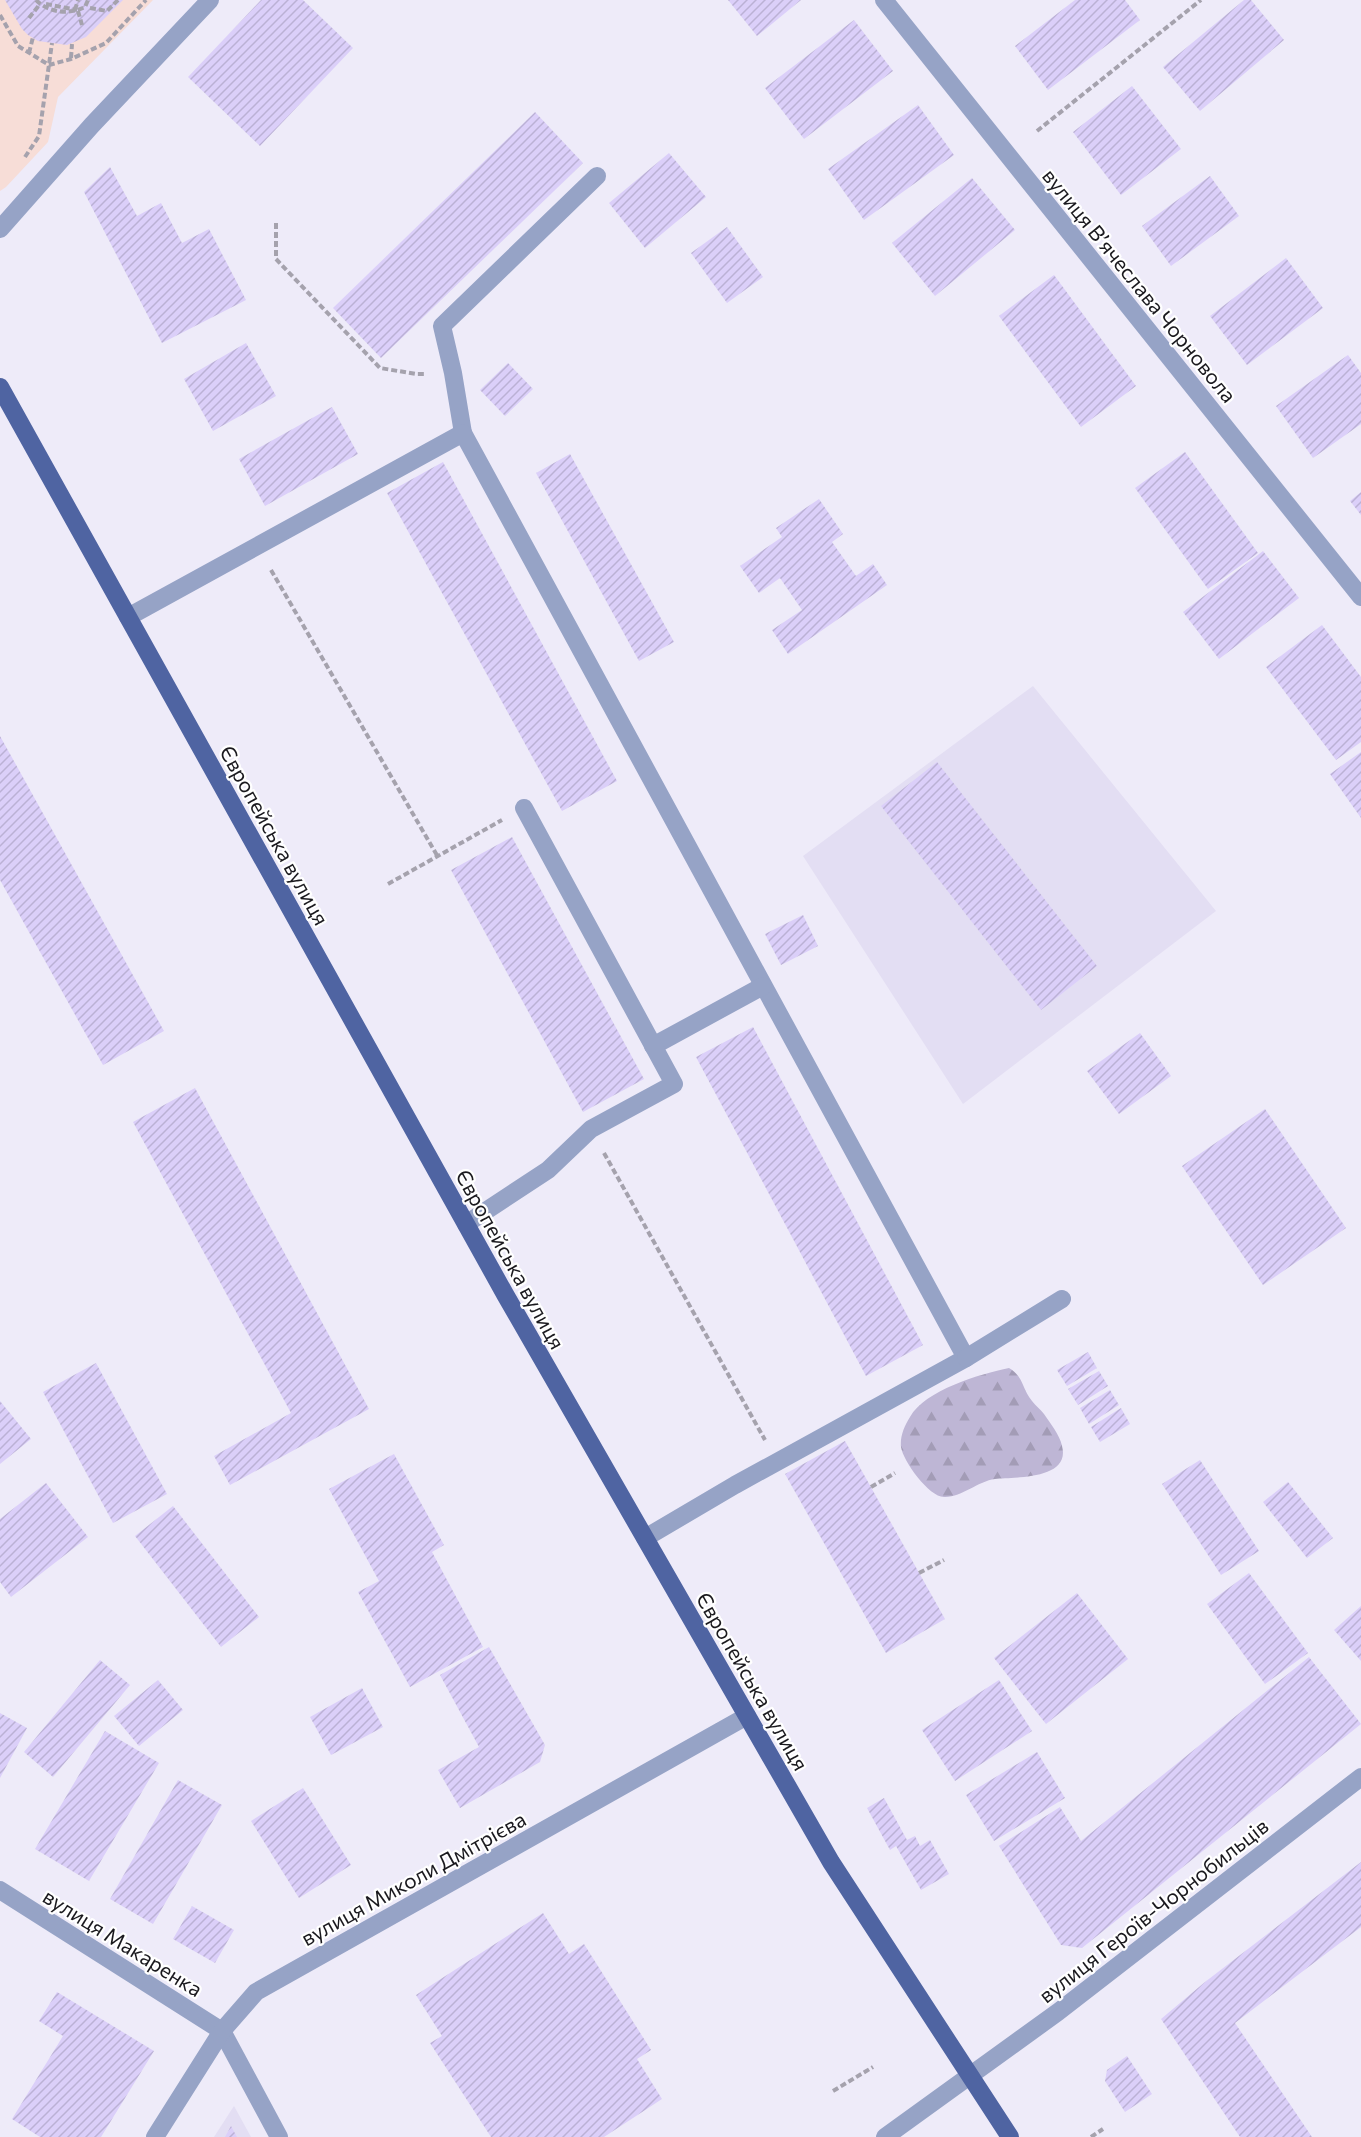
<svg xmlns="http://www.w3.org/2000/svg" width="1361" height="2137" viewBox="0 0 1361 2137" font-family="Commissioner,sans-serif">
	<defs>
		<pattern id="forest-firs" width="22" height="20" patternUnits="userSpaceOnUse" patternTransform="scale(1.5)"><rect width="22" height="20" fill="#beb6d5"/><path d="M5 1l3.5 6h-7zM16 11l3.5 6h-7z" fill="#a39cb6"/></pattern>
		<pattern id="building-hatch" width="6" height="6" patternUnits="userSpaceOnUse" patternTransform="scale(1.5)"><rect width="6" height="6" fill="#dbcff9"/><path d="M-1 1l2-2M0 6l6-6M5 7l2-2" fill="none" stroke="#bbb1d5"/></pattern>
	</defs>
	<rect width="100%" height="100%" fill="#eeebf9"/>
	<polygon fill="#f7ddd7" points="0,0 153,0 58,97 48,142 6,187 0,191"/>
	<g fill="#e3def3">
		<polygon points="1033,686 1216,911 963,1104 803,856"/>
		<polygon points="234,2106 251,2137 214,2137"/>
	</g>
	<path fill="url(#forest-firs)" d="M1009,1368C1024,1377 1022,1389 1032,1401C1036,1406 1040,1409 1044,1414C1050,1423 1060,1435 1062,1446C1071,1480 1014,1477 995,1479C978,1481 961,1498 944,1497C929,1497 903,1461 901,1447C900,1436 904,1427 910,1417C925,1390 980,1374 1009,1368Z"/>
	<g fill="url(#building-hatch)">
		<polygon points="5,0 123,0 86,37 67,45 38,41 28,35 22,29"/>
		<polygon points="261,0 303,0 353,48 260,146 188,77"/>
		<polygon points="728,0 801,0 757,36"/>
		<polygon points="1075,0 1125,0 1140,20 1048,90 1015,46"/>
		<polygon points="1244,0 1251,0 1284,40 1200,111 1163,67"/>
		<polygon points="854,20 893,71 804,139 765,88"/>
		<polygon points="1132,86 1181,149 1121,195 1073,132"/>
		<polygon points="918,105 954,155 864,220 828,169"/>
		<polygon points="535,112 583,163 381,358 333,308"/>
		<polygon points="669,153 706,197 645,248 609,203"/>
		<polygon points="110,167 137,216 161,203 182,243 209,229 246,300 162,343 84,192"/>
		<polygon points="1210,176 1239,216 1171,266 1142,226"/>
		<polygon points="972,178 1015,230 935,296 892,243"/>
		<polygon points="727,227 763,277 727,303 691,253"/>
		<polygon points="1286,258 1323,308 1247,365 1210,316"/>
		<polygon points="1054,275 1136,386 1081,427 999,316"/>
		<polygon points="246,343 276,396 213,431 184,379"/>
		<polygon points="1348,355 1361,373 1361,424 1313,458 1276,406"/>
		<polygon points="508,363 533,389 505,416 480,390"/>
		<polygon points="332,407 358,454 265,506 239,459"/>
		<polygon points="1185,452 1258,553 1208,589 1135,488"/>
		<polygon points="570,454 674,642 639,661 536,473"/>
		<polygon points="443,462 617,781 562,811 387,493"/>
		<polygon points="1361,492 1361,515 1350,501"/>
		<polygon points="819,499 843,534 832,542 856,576 873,564 887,585 788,654 772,630 802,610 780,578 759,593 740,566 782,537 776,528"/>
		<polygon points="1263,551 1299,598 1219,659 1183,612"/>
		<polygon points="1322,625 1361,677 1361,742 1336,760 1266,667"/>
		<polygon points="0,736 164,1031 103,1065 0,880"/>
		<polygon points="1361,752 1361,818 1330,774"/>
		<polygon points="937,762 1097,966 1041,1010 881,806"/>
		<polygon points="512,837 644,1079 583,1112 451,870"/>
		<polygon points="803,915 818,946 781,965 765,934"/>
		<polygon points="753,1027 923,1345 866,1376 696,1057"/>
		<polygon points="1140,1033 1171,1076 1119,1114 1087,1071"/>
		<polygon points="195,1088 369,1409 230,1485 214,1456 291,1413 133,1122"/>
		<polygon points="1265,1109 1346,1228 1263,1285 1182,1166"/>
		<polygon points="1088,1352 1097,1368 1067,1386 1057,1370"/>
		<polygon points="96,1363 167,1494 113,1523 43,1392"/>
		<polygon points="1099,1371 1108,1386 1078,1405 1068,1389"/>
		<polygon points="1110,1390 1119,1405 1089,1424 1080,1408"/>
		<polygon points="0,1401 31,1439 0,1464"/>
		<polygon points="1121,1408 1130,1424 1100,1442 1091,1427"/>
		<polygon points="845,1441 945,1619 886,1653 785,1474"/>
		<polygon points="394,1454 444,1545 432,1552 483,1647 410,1687 358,1592 379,1581 329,1489"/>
		<polygon points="1200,1460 1259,1551 1221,1575 1162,1484"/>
		<polygon points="1288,1482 1333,1538 1307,1558 1263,1502"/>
		<polygon points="46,1483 88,1537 11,1597 0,1582 0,1519"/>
		<polygon points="173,1506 259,1617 221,1647 135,1536"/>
		<polygon points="1249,1573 1308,1653 1265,1684 1207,1604"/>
		<polygon points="1077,1593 1128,1659 1046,1724 994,1658"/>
		<polygon points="1361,1606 1361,1661 1334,1630"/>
		<polygon points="489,1647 545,1745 540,1762 460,1808 438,1770 479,1747 440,1675"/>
		<polygon points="1309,1657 1361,1724 1082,1948 1061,1945 999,1846 1060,1807 1081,1841"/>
		<polygon points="100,1660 130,1685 53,1777 24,1752"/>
		<polygon points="158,1680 183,1710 139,1746 114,1716"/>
		<polygon points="999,1680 1032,1731 955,1781 922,1730"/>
		<polygon points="362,1688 383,1727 331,1755 310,1717"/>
		<polygon points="0,1713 27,1728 0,1778"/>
		<polygon points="105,1731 159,1763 89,1881 35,1849"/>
		<polygon points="1037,1752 1065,1798 994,1841 966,1795"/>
		<polygon points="178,1780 222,1805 153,1924 110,1899"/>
		<polygon points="303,1788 351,1865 299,1898 251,1821"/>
		<polygon points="884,1798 907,1840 915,1836 920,1846 930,1840 949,1874 921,1890 896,1846 890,1850 867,1808"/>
		<polygon points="1361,1862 1361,1927 1235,2023 1312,2137 1240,2137 1161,2019 1205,1982"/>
		<polygon points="192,1906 234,1930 215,1963 173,1939"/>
		<polygon points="543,1913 569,1954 584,1944 651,2050 637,2059 662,2099 604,2137 491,2137 430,2043 442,2036 416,1995"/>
		<polygon points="57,1992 154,2051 101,2137 40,2137 12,2119 63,2036 39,2021"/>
		<polygon points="1127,2056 1152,2094 1125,2112 1105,2081 1107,2070"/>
		<polygon points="231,2126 237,2137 225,2137"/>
	</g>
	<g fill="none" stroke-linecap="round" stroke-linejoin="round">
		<g stroke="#a5a2ad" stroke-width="4" stroke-dasharray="6 3" stroke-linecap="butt">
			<path d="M36,0C49,13 69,15 85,7L88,0"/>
			<polyline points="46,4 77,10"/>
			<polyline points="90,8 107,11 118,0"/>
			<polyline points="75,10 78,0"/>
			<polyline points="78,11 82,25"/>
			<polyline points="0,15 18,46 49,65 71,59 106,43 146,0"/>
			<polyline points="29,18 40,4"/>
			<polyline points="29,53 33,37"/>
			<polyline points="71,58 72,44"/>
			<polyline points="1037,131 1201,0"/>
			<polyline points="25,157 39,136 52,43"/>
			<polyline points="276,223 276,259 380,368 416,374 426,374"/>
			<polyline points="271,570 438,857"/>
			<polyline points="388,884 502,820"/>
			<polyline points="604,1153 765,1440"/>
			<polyline points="871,1487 895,1473"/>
			<polyline points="919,1573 944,1560"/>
			<polyline points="833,2091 873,2067"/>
			<polyline points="1091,2137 1103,2129"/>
		</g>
		<g stroke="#96a3c6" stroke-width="18">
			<polyline points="884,0 1361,597"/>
			<polyline points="0,229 92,125 210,0"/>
			<polyline points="463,433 453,373 442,326 597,176"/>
			<polyline points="128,617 463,433 966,1358 735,1485 645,1538"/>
			<polyline points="653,1046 763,986"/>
			<polyline points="466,1224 548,1170 591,1129 674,1084 524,808"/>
			<polyline points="966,1358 1062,1299"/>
			<polyline points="0,1890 222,2031 279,2137"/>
			<polyline points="155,2137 222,2031 256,1992 747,1716"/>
			<polyline points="885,2137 1058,2012 1361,1777"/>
		</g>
		<polyline stroke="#4f64a2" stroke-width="18" points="0,387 506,1296 831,1862 1010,2137"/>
	</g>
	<g text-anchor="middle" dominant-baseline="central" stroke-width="4.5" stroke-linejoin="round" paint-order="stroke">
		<g font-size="21" fill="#1a191e" stroke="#fff">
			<text transform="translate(1140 285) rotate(51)">вулиця Вʼячеслава Чорновола</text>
			<text transform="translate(275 835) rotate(61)">Європейська вулиця</text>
			<text transform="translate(511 1259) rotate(61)">Європейська вулиця</text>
			<text transform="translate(753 1681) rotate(60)">Європейська вулиця</text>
			<text transform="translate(413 1878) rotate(-29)">вулиця Миколи Дмітрієва</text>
			<text transform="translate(1153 1910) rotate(-38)">вулиця Героїв-Чорнобильців</text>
			<text transform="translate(123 1942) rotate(32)">вулиця Макаренка</text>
		</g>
	</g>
</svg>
